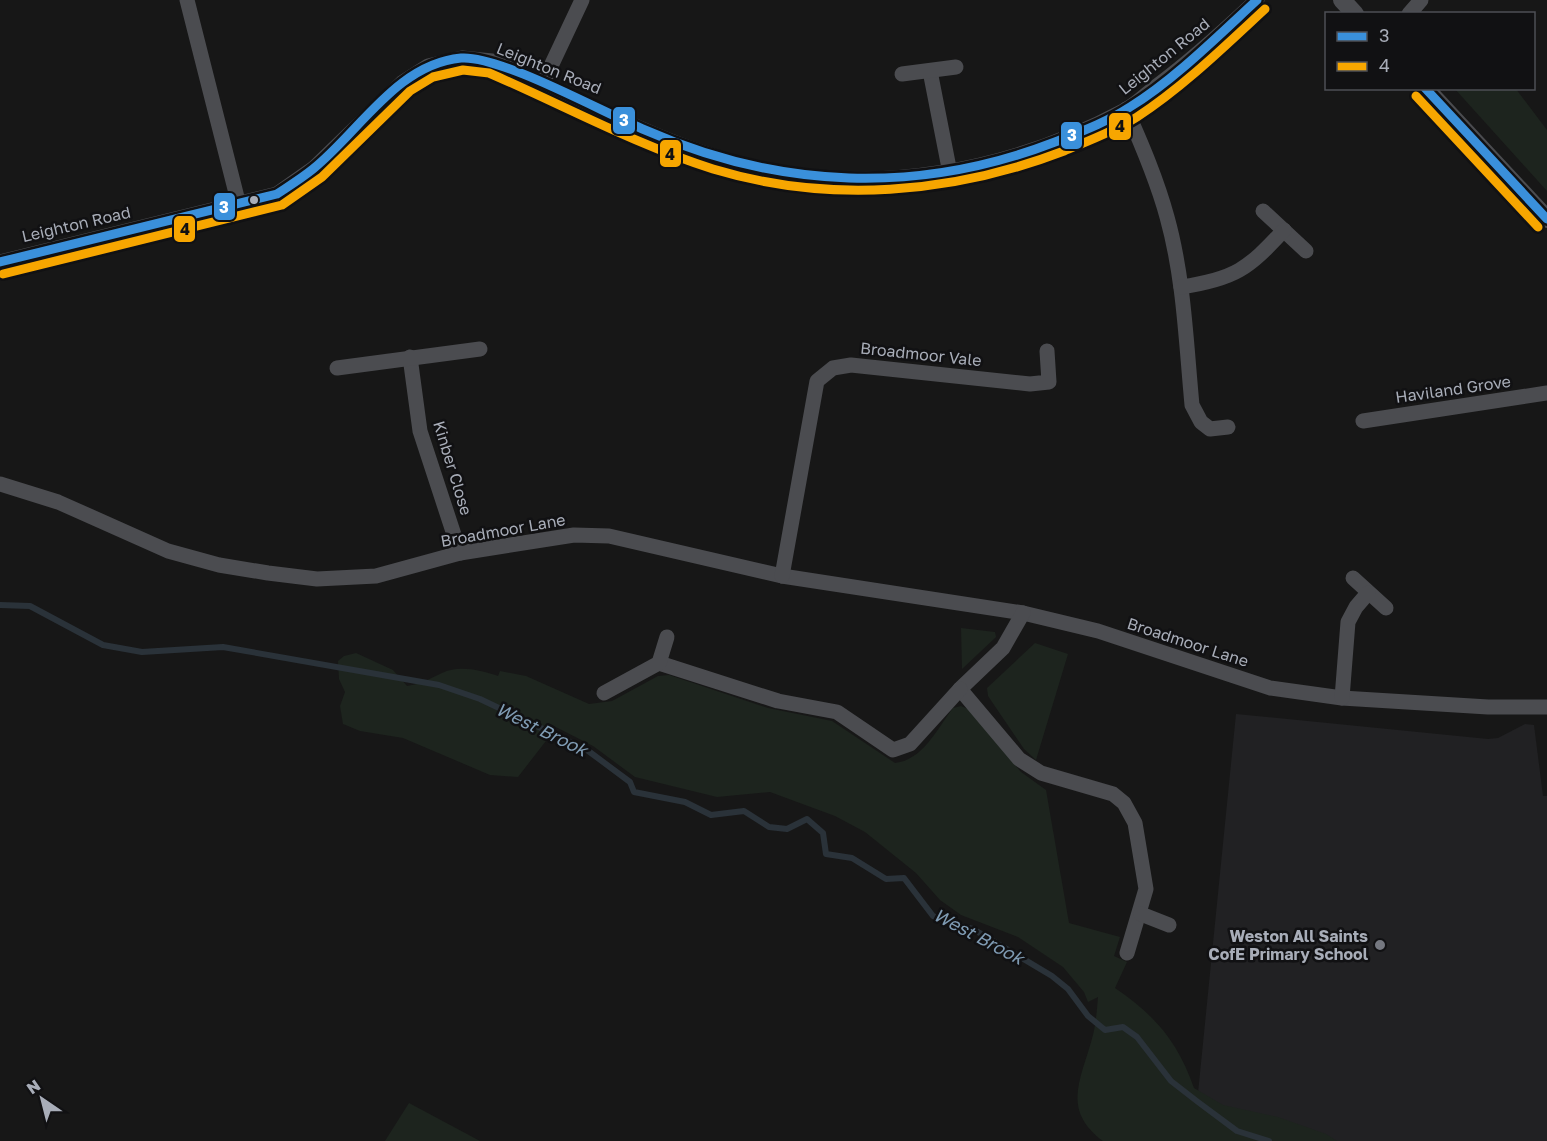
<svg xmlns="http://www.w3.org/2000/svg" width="1547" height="1141" viewBox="0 0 1547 1141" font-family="'Golos Text',sans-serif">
	<rect width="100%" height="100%" fill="#171717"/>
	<polygon fill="#212123" points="1236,714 1488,739 1498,738 1525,724 1534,725 1543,796 1547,796 1547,1141 1289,1141 1198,1093"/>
	<g fill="#1d241e">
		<polygon points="1455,89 1516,89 1547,130 1547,191"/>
		<polygon points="961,628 995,632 996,637 962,669"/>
		<polygon points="1035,643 1068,654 1036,760 1024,749 988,696 987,688"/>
		<path d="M356,653L393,670L407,686C422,684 429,679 442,673C459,665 480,670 498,676L500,671L526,676L589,704L612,701L658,676L669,675L768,708L832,721L895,763C923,760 937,729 953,708L961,706L968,709L1021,772L1046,790L1069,923L1120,937L1114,956L1127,962L1115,988C1155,1015 1178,1042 1194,1088L1223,1105L1278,1117L1326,1134L1337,1141H1103C1060,1109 1082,1078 1093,1035C1096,1023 1097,1009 1098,997L1088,1002L1084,992L1063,967L1018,937L961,915L940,900L916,873L865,832L835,816L770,792L717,797L635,777L593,746L548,723L549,737L518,777L490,775L403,738L360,731L343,724L340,706L345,692L339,679L338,661L344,656Z"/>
		<polygon points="409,1103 480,1141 385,1141"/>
	</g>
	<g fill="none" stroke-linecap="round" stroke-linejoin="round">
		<polyline stroke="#2a3239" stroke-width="6" points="0,605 30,606 103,645 142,652 223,647 439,685 480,699 587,750 630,782 634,792 685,802 711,815 744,811 769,827 787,829 807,819 823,833 826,854 852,858 886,879 904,878 933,916 951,924 973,929 1052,976 1068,989 1088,1016 1105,1030 1123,1027 1137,1037 1171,1081 1198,1102 1237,1131 1269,1141"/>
		<g stroke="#4b4c50" stroke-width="15">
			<polyline points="187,0 239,205"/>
			<polyline points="1409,14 1421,0"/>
			<polyline points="930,71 950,173"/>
			<polyline points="902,74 956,67"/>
			<polyline points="543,83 582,0"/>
			<path d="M1126,109C1142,145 1157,180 1167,217C1184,278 1186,342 1192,405L1201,422L1210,429L1228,427"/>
			<polyline points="1263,211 1306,251"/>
			<path d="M0,262L277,194L314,168L403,82L428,66L462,58L492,61C574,96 662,145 748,166C875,197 1011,171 1125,110C1137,104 1147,93 1158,85C1193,59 1225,30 1257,0"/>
			<path d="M1181,287C1235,279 1248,269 1284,230"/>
			<polyline points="410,357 420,431 460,553"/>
			<polyline points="337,368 480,349"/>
			<polyline points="1363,421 1547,393"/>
			<polyline points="0,484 58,502 168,551 219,565 268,573 317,579 376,576 460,553 574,535 609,536 782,576 1023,613 1098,631 1270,688 1342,698 1488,707 1547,707"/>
			<polyline points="782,576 817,381 833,368 851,365 1030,384 1049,382 1047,351"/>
			<polyline points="1353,578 1386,608"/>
			<polyline points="1023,613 1003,648 960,689 1019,759 1041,773 1113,794 1124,803 1135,823 1146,889 1127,953"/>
			<polyline points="659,663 778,701 837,712 893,750 910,744 960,689"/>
			<polyline points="604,693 659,663 667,637"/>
			<polyline points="1342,698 1348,622 1356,607 1368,593"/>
			<polyline points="1141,914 1169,925"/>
		</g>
		<g stroke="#4b4c50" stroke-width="18">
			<polyline points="1342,0 1355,14"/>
			<polyline points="1425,88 1547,219"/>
		</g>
		<g stroke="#111113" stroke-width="14">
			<g id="bus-1">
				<polyline points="1425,88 1547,219"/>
				<path d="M0,262L277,194C289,186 302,178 313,169C360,131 397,64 461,58C500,55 604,113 645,130C779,189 918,195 1055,142C1080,132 1107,122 1130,107C1174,80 1219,35 1257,0"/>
			</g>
		</g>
		<g stroke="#111113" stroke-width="14">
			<g id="bus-2">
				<polyline points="1416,96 1538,227"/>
				<path d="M3,274L282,205L322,177L410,91L433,77L463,70L489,73C563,105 636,145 713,169C829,204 952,194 1064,151C1088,141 1115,131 1137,117C1183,87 1225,46 1265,9"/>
			</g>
		</g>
		<use href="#bus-1" stroke="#3a90db" stroke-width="9"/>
		<use href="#bus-2" stroke="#f7a600" stroke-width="9"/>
	</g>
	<circle fill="#a8adb8" stroke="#111113" stroke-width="2" cx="254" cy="200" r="5"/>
	<circle fill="#757880" stroke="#111113" stroke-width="2" cx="1380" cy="945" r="6"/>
	<g text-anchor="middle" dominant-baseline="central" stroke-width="5" stroke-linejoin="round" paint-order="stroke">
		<g font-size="16" fill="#a8adb8" stroke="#111113">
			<text transform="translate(1164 56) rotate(-39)">Leighton Road</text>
			<text transform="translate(549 68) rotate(22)">Leighton Road</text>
			<text transform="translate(76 224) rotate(-13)">Leighton Road</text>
			<text transform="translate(921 354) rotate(6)">Broadmoor Vale</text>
			<text transform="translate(1453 389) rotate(-8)">Haviland Grove</text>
			<text transform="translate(453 468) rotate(73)">Kinber Close</text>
			<text transform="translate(503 530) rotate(-10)">Broadmoor Lane</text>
			<text transform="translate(1188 642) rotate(18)">Broadmoor Lane</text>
		</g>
		<g font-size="16" font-weight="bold" fill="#a8adb8" stroke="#111113" text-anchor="end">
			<text x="1368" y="936">Weston All Saints<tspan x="1368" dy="18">CofE Primary School</tspan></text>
		</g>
		<g font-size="18" font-style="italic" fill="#7f9bb3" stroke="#111113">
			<text transform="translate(542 729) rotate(26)">West Brook</text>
			<text transform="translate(979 936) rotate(28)">West Brook</text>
		</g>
	</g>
	<g stroke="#111113" stroke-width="2">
		<rect x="612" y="106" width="24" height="29" rx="6" fill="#3a90db"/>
		<rect x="1108" y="112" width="24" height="29" rx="6" fill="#f7a600"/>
		<rect x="1060" y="121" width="23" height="29" rx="6" fill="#3a90db"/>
		<rect x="659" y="139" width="23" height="29" rx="6" fill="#f7a600"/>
		<rect x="213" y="192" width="23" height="29" rx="6" fill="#3a90db"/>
		<rect x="173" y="215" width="23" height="28" rx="6" fill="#f7a600"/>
	</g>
	<g font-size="16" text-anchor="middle" font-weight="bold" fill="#fff">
		<text x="624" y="126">3</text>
		<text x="1072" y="141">3</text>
		<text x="224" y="213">3</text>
	</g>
	<g font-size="16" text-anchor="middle" font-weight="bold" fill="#111">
		<text x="1120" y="132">4</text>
		<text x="670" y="160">4</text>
		<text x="185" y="235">4</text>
	</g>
	<rect x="1325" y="12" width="210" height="78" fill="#111113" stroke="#4d4f55" stroke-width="1.5"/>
	<rect x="1337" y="32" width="30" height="9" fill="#3a90db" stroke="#4d4f55" stroke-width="1.5"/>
	<text x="1379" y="42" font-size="18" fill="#a8adb8">3</text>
	<rect x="1337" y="62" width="30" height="9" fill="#f7a600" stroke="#4d4f55" stroke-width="1.5"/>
	<text x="1379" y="72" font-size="18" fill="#a8adb8">4</text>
	<g transform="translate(42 1099) rotate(325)" stroke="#111113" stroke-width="4.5" paint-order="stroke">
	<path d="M0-4.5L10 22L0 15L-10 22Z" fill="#a8adb8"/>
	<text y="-9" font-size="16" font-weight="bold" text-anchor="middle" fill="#a8adb8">N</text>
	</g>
</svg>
